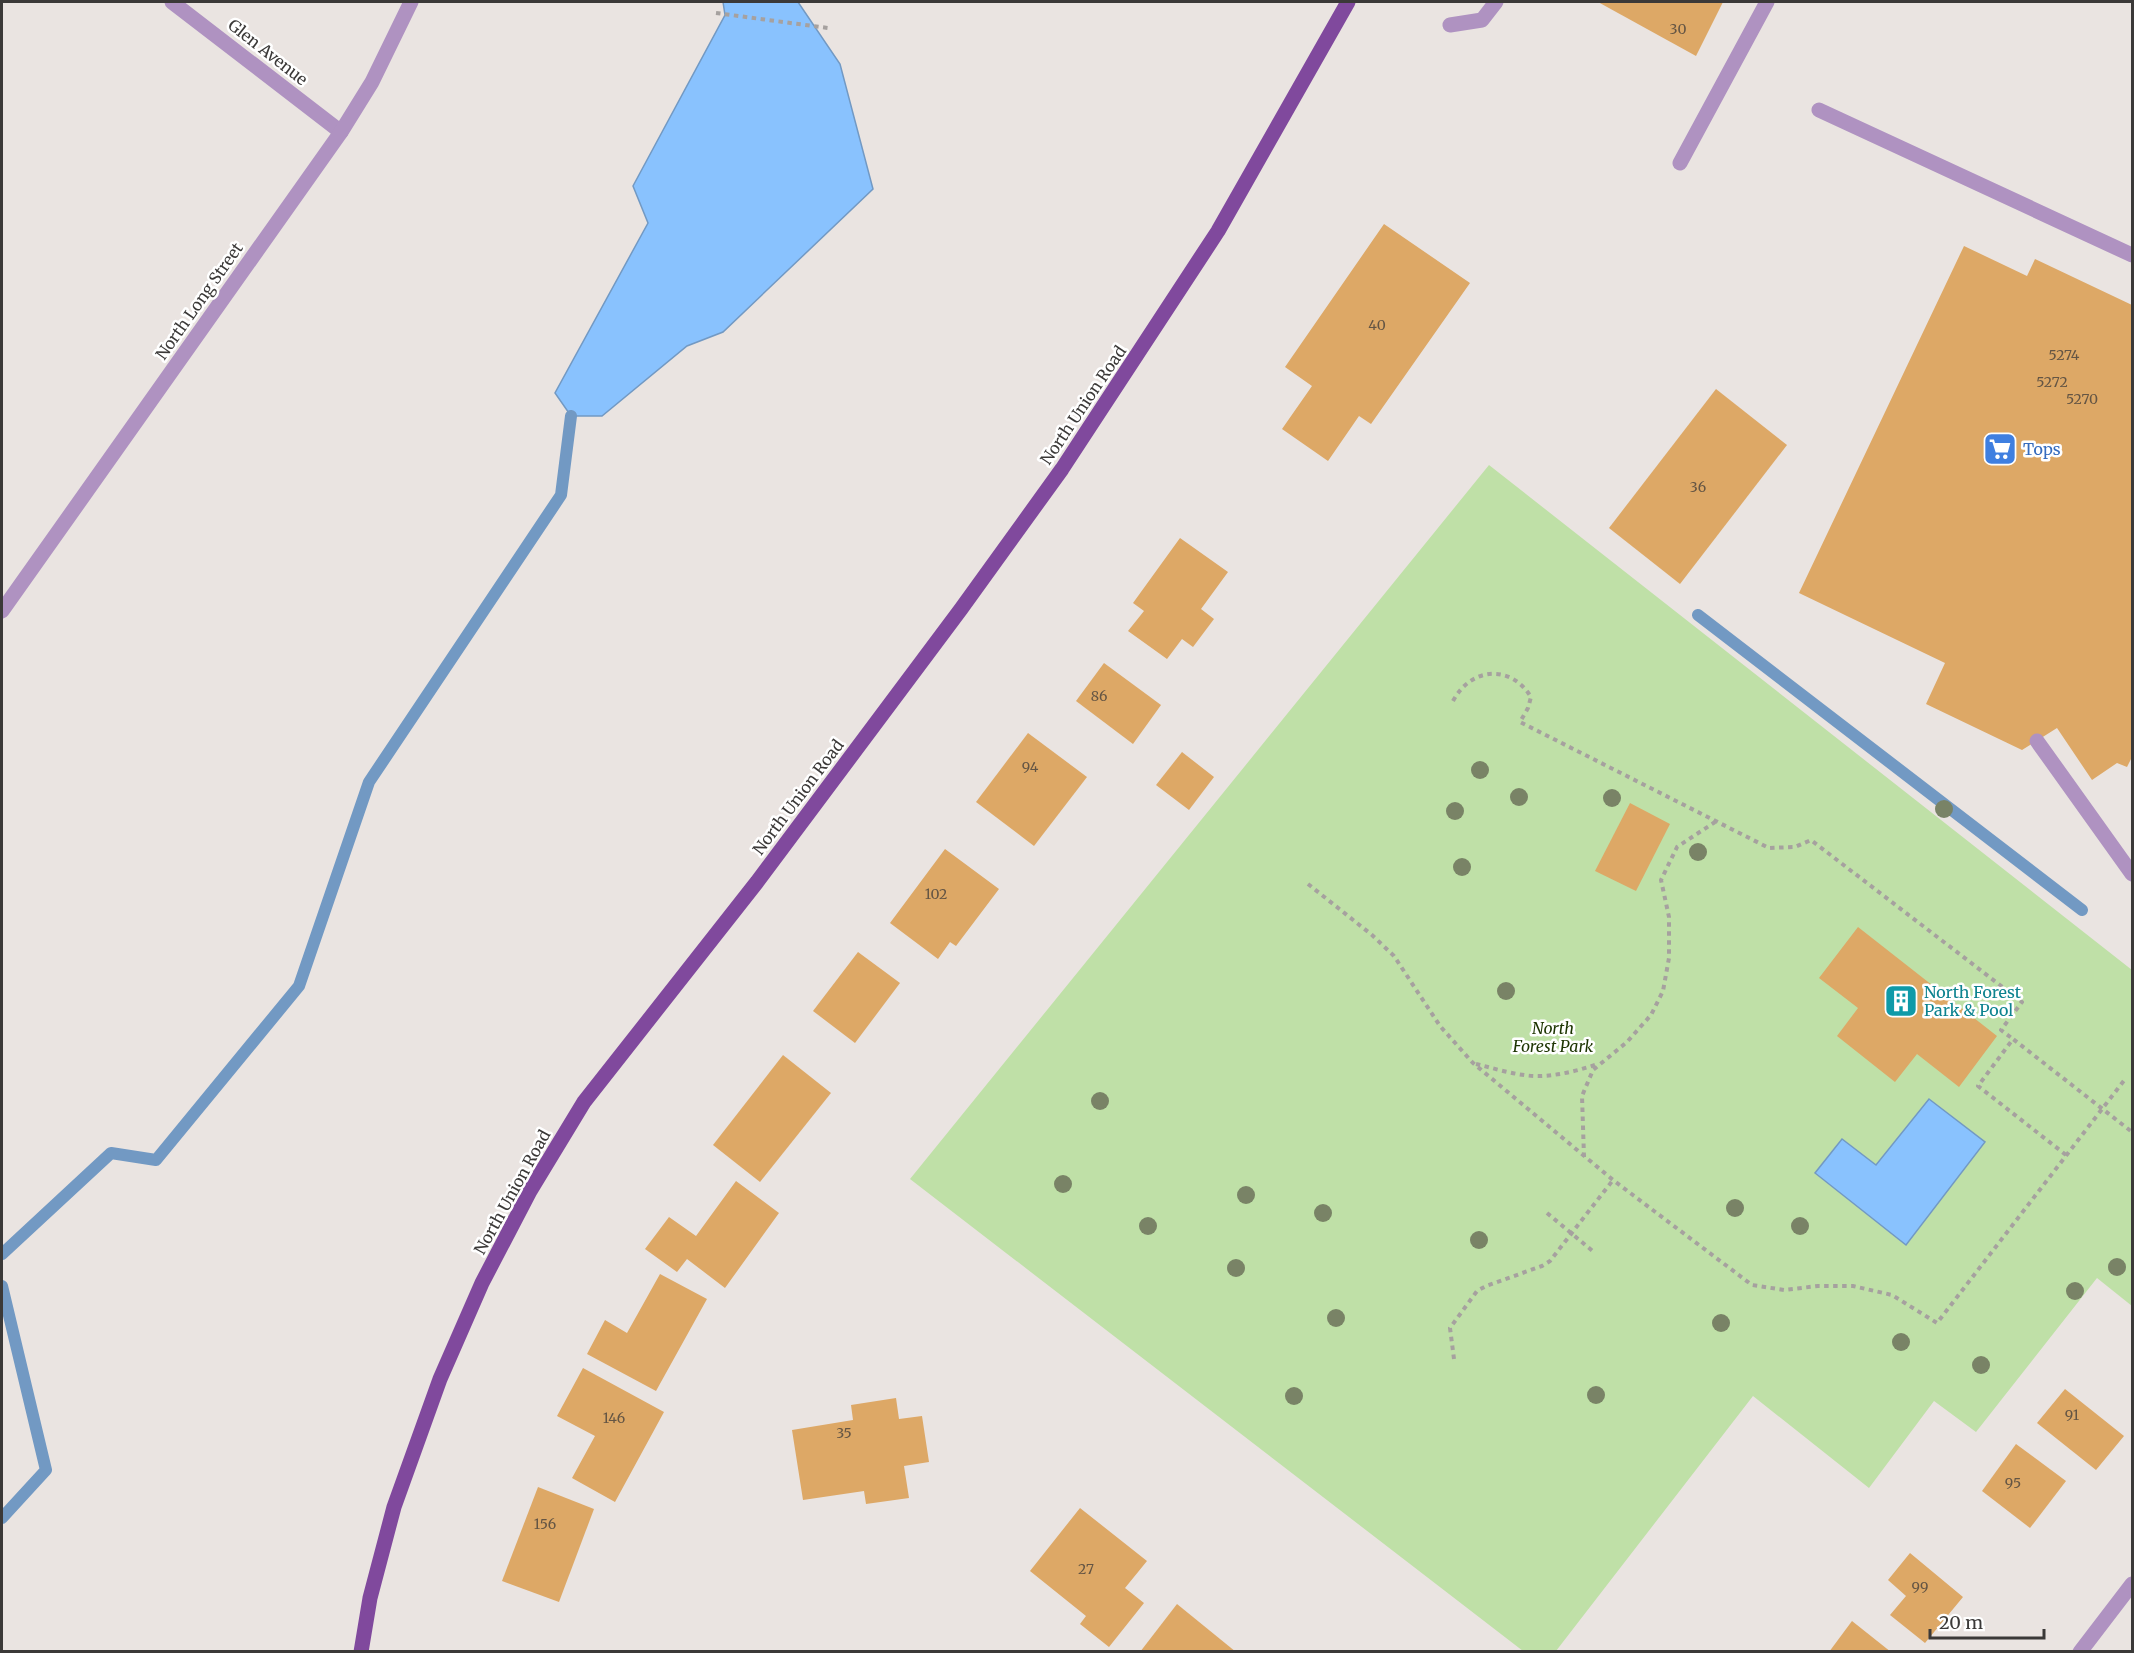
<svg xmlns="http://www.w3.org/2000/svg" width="2134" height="1653" viewBox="0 0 2134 1653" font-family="Merriweather,serif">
	<rect width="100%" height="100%" fill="#eae4e1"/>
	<polygon fill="#bfe0a7" points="1489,465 2132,970 2132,1306 2097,1278 1976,1432 1934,1401 1869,1488 1753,1396 1556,1651 1523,1651 910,1179"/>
	<g fill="#89c2fe" stroke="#7299c3" stroke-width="1.5">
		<polygon points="723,2 798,2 840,64 873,189 723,332 687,346 602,416 571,416 555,393 648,223 633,186 725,15"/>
		<polygon points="1929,1099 1985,1142 1906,1245 1815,1173 1842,1139 1876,1165"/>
	</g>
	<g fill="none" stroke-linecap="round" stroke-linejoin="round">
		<g stroke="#7299c3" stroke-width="12">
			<polyline points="1698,615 2082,910"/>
			<polyline points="2,1254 111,1153 156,1160 299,986 369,782 561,495 571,416"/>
			<polyline points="2,1286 46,1470 2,1518"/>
		</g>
	</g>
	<g fill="#dda866">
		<polygon points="1598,2 1723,2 1696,56"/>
		<polygon points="1384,224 1470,283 1371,424 1359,416 1328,461 1282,429 1312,386 1285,367"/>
		<polygon points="1964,246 2027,276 2035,259 2132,305 2132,757 2127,767 2117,763 2092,780 2057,728 2022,750 1926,704 1945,663 1799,593"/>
		<polygon points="1716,389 1787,445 1680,584 1609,528"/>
		<polygon points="1180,538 1228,572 1201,609 1214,619 1193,647 1182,639 1167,659 1128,631 1144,611 1133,603"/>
		<polygon points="1104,663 1161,705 1133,744 1076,701"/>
		<polygon points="1028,733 1087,777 1034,846 976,802"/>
		<polygon points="1182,752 1214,777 1189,810 1156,785"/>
		<polygon points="1630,803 1670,824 1636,891 1595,871"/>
		<polygon points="945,849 999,889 956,946 950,942 938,959 890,923"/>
		<polygon points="1858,927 1997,1036 1959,1087 1917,1054 1895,1082 1837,1036 1858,1008 1819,978"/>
		<polygon points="858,952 900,983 855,1043 813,1011"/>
		<polygon points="783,1055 831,1093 760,1182 713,1145"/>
		<polygon points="736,1181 779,1213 725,1288 687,1259 677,1272 645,1249 669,1217 696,1236"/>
		<polygon points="660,1274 707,1299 656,1391 587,1354 605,1320 627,1333"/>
		<polygon points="583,1368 664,1412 615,1502 572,1478 595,1436 557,1416"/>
		<polygon points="2065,1389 2124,1436 2096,1470 2037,1423"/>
		<polygon points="896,1398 899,1419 922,1416 929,1462 904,1466 909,1498 866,1504 864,1491 803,1500 792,1430 853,1420 851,1405"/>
		<polygon points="2016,1444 2066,1481 2030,1528 1982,1491"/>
		<polygon points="538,1487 594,1509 559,1602 502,1581"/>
		<polygon points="1080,1508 1147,1561 1125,1588 1144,1603 1109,1647 1080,1624 1086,1616 1030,1571"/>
		<polygon points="1910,1553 1963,1597 1925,1643 1890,1615 1906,1596 1888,1580"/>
		<polygon points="1177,1604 1236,1652 1140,1652"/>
		<polygon points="1852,1621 1891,1652 1829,1652"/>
	</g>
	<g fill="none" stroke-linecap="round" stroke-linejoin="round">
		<g stroke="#a6a19f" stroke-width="4" stroke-dasharray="4.5 4.5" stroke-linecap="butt">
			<polyline points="716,13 828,28"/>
			<path d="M1453,701C1471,667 1511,664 1531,697L1528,708L1520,722L1769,848L1795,847L1811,840L2022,1002L2001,1030L2013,1039"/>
			<polyline points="1308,884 1372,935 1394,956 1440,1026 1473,1063 1613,1180 1752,1285 1784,1290 1818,1286 1853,1286 1892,1295 1937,1323 2126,1078"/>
			<path d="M1476,1064C1497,1069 1520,1077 1542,1076C1561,1075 1580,1070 1598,1064"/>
			<polyline points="2066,1155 1978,1086 2013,1039 2132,1132"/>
			<polyline points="1584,1157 1582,1096 1593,1070 1627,1042 1651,1015 1663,991 1669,958 1669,917 1661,880 1677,847 1715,822"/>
			<polyline points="1547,1213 1595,1253"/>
			<polyline points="1454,1359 1450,1328 1477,1291 1486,1286 1542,1266 1550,1261 1613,1180"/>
		</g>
		<g stroke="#af92c1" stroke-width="15">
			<polyline points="172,2 341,132"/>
			<polyline points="1450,25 1482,20 1496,2"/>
			<polyline points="1819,110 2132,255"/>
			<polyline points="1680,163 1767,2"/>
			<polyline points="2,611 341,132 372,82 411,2"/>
			<polyline points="2037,741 2132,874"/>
			<polyline points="2080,1652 2132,1584"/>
		</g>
		<polyline stroke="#80499d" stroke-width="15" points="361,1652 370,1598 394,1507 440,1379 482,1283 530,1191 584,1102 757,882 961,609 1062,469 1218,231 1348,2"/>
	</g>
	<g fill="#798366">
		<circle cx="1480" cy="770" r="9"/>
		<circle cx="1519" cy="797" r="9"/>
		<circle cx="1612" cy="798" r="9"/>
		<circle cx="1944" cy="809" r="9"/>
		<circle cx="1455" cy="811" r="9"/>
		<circle cx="1698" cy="852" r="9"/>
		<circle cx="1462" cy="867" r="9"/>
		<circle cx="1506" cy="991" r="9"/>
		<circle cx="1100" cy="1101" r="9"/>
		<circle cx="1063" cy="1184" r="9"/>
		<circle cx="1246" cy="1195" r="9"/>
		<circle cx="1735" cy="1208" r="9"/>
		<circle cx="1323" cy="1213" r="9"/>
		<circle cx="1148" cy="1226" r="9"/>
		<circle cx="1800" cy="1226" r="9"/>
		<circle cx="1479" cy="1240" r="9"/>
		<circle cx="2117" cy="1267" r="9"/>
		<circle cx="1236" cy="1268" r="9"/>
		<circle cx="2075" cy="1291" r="9"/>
		<circle cx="1336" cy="1318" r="9"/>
		<circle cx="1721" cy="1323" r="9"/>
		<circle cx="1901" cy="1342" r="9"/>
		<circle cx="1981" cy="1365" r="9"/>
		<circle cx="1596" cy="1395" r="9"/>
		<circle cx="1294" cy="1396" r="9"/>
	</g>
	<defs>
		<g id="supermarket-square" transform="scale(1.725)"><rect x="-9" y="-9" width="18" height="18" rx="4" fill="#3f7fe0" stroke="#fff"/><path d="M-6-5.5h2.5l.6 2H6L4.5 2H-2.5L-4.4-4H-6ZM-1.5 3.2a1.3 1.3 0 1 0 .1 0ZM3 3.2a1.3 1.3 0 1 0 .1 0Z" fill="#fff"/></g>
		<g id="building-square" transform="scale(1.725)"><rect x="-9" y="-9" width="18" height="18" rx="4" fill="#0f9aa8" stroke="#fff"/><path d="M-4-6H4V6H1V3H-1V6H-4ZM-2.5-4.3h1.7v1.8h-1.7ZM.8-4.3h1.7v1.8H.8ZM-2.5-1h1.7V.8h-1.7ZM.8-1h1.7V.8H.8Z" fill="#fff"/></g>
	</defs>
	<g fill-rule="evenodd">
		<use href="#supermarket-square" x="2000" y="449"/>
		<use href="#building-square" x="1901" y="1001"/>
	</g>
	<g text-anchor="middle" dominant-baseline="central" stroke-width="5" stroke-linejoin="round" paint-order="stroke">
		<g font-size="14" fill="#645544">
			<text x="1678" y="29">30</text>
			<text x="1377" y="325">40</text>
			<text x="2064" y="355">5274</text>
			<text x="2052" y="382">5272</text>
			<text x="2082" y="399">5270</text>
			<text x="1698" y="487">36</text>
			<text x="1099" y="696">86</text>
			<text x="1030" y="767">94</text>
			<text x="936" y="894">102</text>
			<text x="2072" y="1415">91</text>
			<text x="614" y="1418">146</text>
			<text x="844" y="1433">35</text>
			<text x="2013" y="1483">95</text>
			<text x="545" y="1524">156</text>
			<text x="1086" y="1569">27</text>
			<text x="1920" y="1587">99</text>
		</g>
		<g font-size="16" fill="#3b3938" stroke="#fff">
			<text transform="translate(268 52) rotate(38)">Glen Avenue</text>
			<text transform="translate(199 301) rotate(-55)">North Long Street</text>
			<text transform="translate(1083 405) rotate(-56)">North Union Road</text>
			<text transform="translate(798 797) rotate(-53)">North Union Road</text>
			<text transform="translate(512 1192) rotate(-61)">North Union Road</text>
		</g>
		<g font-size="16" fill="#366cbe" stroke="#fff" text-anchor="start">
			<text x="2023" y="449">Tops</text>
		</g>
		<g font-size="16" fill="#0d838f" stroke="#fff" text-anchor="start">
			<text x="1924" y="992">North Forest<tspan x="1924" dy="18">Park &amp; Pool</tspan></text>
		</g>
		<g font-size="16" font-style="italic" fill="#1c3401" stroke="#fff">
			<text x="1553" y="1028">North<tspan x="1553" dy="18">Forest Park</tspan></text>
		</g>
	</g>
	<rect width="2134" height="1653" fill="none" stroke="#3b3938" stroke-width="6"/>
	<path d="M1930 1629v9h114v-9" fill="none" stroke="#3b3938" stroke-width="3"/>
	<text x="1939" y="1629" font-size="18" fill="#3b3938" stroke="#ffffff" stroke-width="4.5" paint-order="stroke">20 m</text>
</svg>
